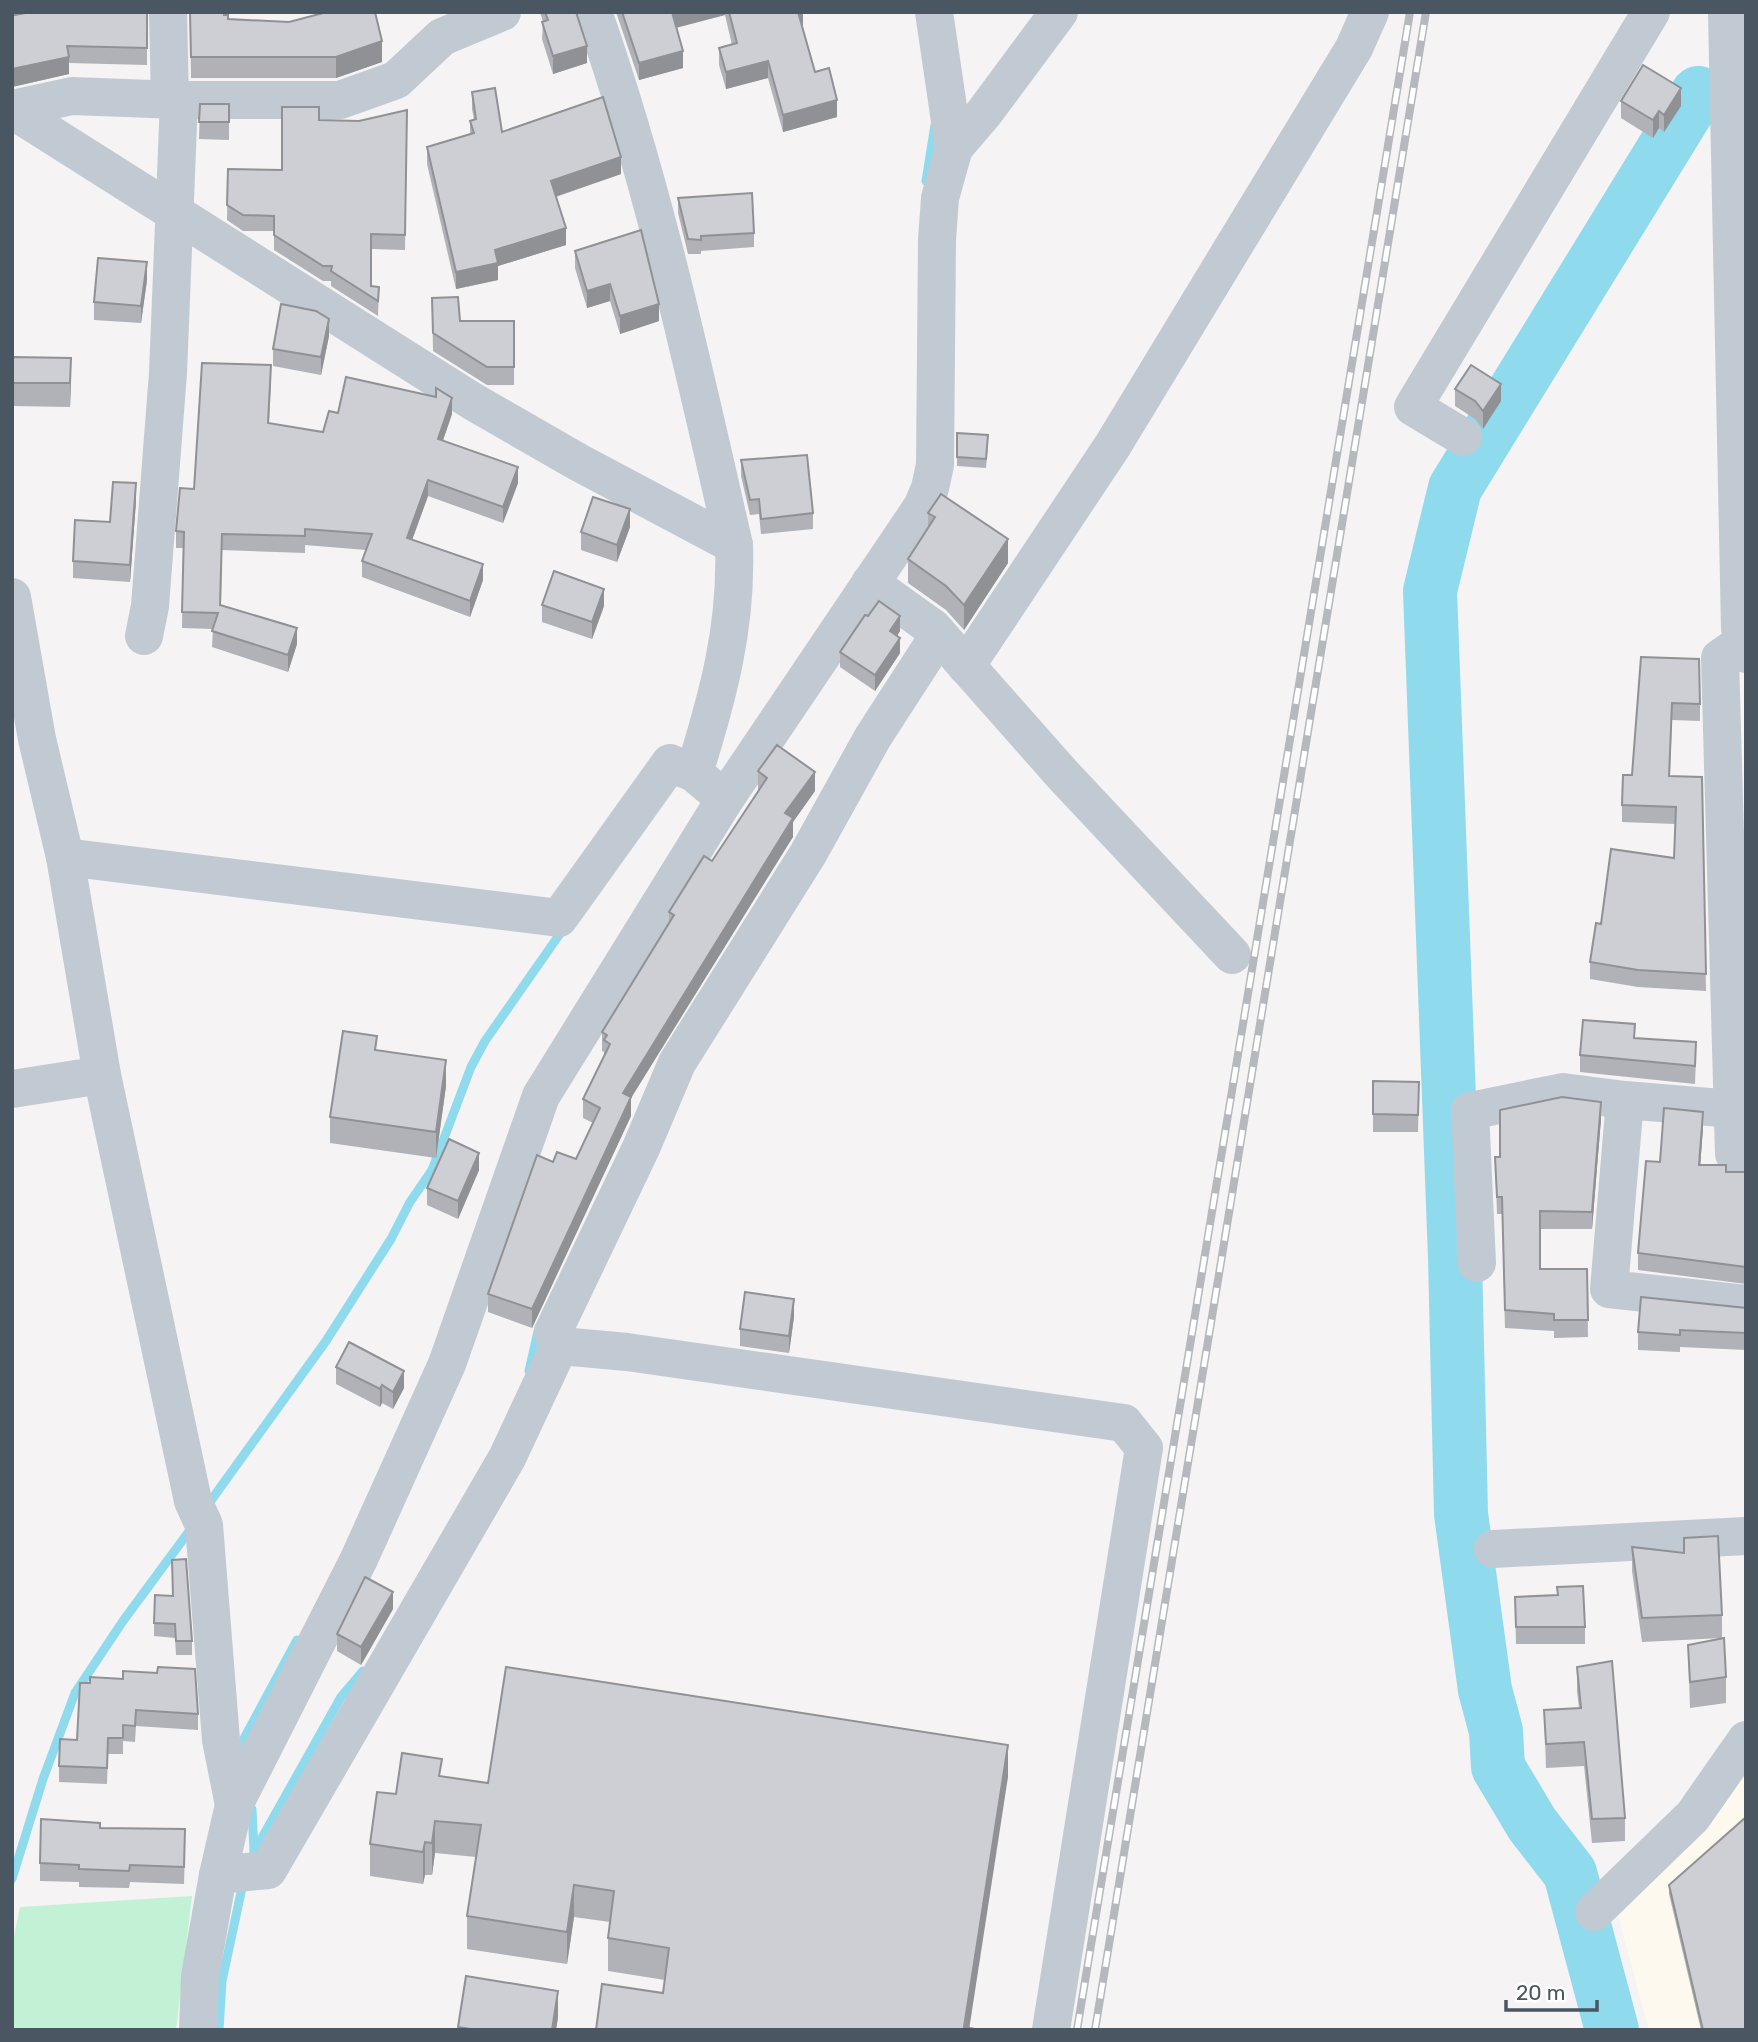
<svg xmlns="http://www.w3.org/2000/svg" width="1758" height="2042" viewBox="0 0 1758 2042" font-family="Rubik,sans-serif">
	<rect width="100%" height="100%" fill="#f5f3f3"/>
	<polygon fill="#fdf9ef" points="1746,1771 1746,2030 1649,2030 1618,1916"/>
	<polygon fill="#c3f1d5" points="192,1896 176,2030 12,2030 12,1946 20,1907"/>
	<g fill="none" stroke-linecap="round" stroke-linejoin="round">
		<g stroke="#90daee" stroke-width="9">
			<polyline points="926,181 935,125"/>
			<polyline points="529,1371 539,1327"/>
			<polyline points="207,1506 326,1341 391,1239 410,1202 432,1170 471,1067 485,1041 564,928"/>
			<polyline points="241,1753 240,1746 297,1640"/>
			<polyline points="252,1809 254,1851"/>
			<polyline points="254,1852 341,1697 363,1671"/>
			<polyline points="12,1879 43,1779 75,1693 123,1621 193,1526"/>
			<polyline points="219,2030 222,1981 243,1883"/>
		</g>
		<polyline stroke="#90daee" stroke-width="54" points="1612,2030 1570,1873 1532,1824 1498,1767 1496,1731 1485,1690 1461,1514 1455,1258 1430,591 1455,488 1698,93"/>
		<g stroke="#c1cad2" stroke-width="38">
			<polyline points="168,12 170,100"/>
			<path d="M593,12C654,185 693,367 734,545C737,627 718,696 694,773L725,799"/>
			<polyline points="934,12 954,148"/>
			<polyline points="1727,12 1740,628 1746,654"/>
			<polyline points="12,109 72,96 179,100"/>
			<polyline points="12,110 472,401 578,462 734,545"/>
			<polyline points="1463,437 1413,407 1651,12"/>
			<polyline points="870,583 933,628 1063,775 1232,955"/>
			<polyline points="12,597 37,739 65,857 102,1075 193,1501 204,1525 221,1740 234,1805"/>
			<polyline points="144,636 150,606 168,373 179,100 340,100 396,80 442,37 502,12"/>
			<polyline points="1743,642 1720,658 1734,1154 1746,1155"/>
			<polyline points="966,666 1113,445 1354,48 1370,12"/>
			<polyline points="65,857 559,918 670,763 694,773"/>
			<polyline points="12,1089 102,1075"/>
			<polyline points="1733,1109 1625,1100 1609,1289 1746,1304"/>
			<polyline points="1477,1263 1470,1111 1563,1092 1625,1100"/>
			<polyline points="558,1349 553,1332 641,1148 677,1063 808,854 873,737 939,635"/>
			<polyline points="1493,1549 1746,1536"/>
			<polyline points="218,1875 268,1870 507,1458 558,1349 572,1347 627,1352 1124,1423 1144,1448 1051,2030"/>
			<polyline points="1594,1912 1693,1816 1746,1740"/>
			<polyline points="198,2030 200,1976 218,1875 234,1805 359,1559 447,1364 541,1096 725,799 922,507 930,488 935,465 937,240 940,198 954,148 984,113 1059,12"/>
		</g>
		<g stroke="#b5b8bd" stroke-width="8">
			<g id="rail">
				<polyline points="1077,2030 1410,12"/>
				<polyline points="1095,2030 1426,12"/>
			</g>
		</g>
		<use href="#rail" stroke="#fff" stroke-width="5" stroke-dasharray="16" stroke-linecap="butt"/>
	</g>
	<g fill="#b0b2b7">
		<polygon points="12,12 14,15 147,13 147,65 69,63 69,74 12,87"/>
		<polygon points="190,12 225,15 228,19 382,62 336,78 191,78"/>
		<polygon points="540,12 576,12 587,63 553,74 542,39 543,22"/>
		<polygon points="616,12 803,12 802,27 815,72 837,117 783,132 768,78 726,89 719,65 719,48 732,45 725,15 676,27 683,68 639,80"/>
		<polygon points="956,12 987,12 956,13"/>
		<polygon points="472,92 502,132 621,174 556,197 566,245 498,266 498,280 456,289 427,164 427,147 470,134 470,121 474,120 472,109"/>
		<polygon points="1621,101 1681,106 1664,132 1659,128 1653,138 1621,118"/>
		<polygon points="200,104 229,104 229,140 199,139"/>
		<polygon points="407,110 405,250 371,249 371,286 379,287 378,316 331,286 331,281 323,281 274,250 274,231 243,231 227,220 228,169 282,170 319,120 359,121"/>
		<polygon points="678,198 754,233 754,247 701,251 701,254 688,254 678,213"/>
		<polygon points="575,251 659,321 620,334 610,301 587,308 575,268"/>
		<polygon points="147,280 141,323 94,320 94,302"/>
		<polygon points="432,298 460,321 514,321 514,385 487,385 433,351"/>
		<polygon points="329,336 321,375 273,366 273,349"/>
		<polygon points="12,357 71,382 70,407 12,406"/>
		<polygon points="271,381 269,424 323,432 338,413 452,414 443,440 518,483 503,523 428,496 412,540 483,580 470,617 362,577 362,561 366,550 305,545 305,553 222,550 221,605 297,644 288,672 212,647 213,629 182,628 183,548 176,548 176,531 194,489"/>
		<polygon points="1455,389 1501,401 1483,429 1475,419 1455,406"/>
		<polygon points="957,433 988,444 986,468 957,466"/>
		<polygon points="741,460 813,513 813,529 761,534 759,514 750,515 741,476"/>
		<polygon points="136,501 130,582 73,578 73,561"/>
		<polygon points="928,513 1008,563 964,630 946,610 908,583 908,559 928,528"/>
		<polygon points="630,527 617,562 581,550 581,532"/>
		<polygon points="542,605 604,606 592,639 542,622"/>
		<polygon points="900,631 897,636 900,653 875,691 840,667 840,652"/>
		<polygon points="1641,657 1700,704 1700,721 1672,720 1670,776 1702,777 1706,991 1638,987 1590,979 1590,962 1601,924 1674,858 1676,824 1622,822 1622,805 1632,775"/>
		<polygon points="758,771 815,791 793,822 793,837 631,1098 631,1116 532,1328 488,1312 488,1294 553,1162 576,1159 593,1123 583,1118 583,1099 604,1057 604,1052 602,1051 602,1032 669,923 669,912 712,861 759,790 758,790"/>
		<polygon points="1635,1038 1696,1059 1695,1084 1580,1072 1580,1055"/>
		<polygon points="377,1050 446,1086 436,1158 330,1143 330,1117"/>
		<polygon points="1373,1081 1419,1082 1418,1132 1373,1132"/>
		<polygon points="1601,1119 1592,1229 1540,1229 1540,1269 1587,1269 1588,1337 1554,1338 1554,1331 1505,1328 1502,1214 1497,1214 1495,1157 1500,1157"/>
		<polygon points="1703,1128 1700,1165 1726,1172 1746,1172 1746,1284 1638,1270 1638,1253 1660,1162"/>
		<polygon points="479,1170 458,1219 427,1205 427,1188"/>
		<polygon points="1746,1308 1746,1350 1680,1347 1680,1352 1638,1350 1638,1332"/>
		<polygon points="794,1317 789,1353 740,1346 740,1329"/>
		<polygon points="336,1367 404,1388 393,1409 382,1403 380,1407 336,1384"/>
		<polygon points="1684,1538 1722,1615 1722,1638 1642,1642 1632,1571 1632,1547 1684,1553"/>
		<polygon points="172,1560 192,1641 192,1655 176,1655 175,1638 154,1636 154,1623 173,1596"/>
		<polygon points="1515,1597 1585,1627 1585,1644 1516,1644"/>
		<polygon points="393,1609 361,1665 337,1651 337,1634"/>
		<polygon points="1688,1645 1726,1677 1726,1703 1690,1708"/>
		<polygon points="1577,1667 1625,1818 1625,1841 1592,1843 1584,1766 1546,1768 1544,1710 1579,1708 1577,1691"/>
		<polygon points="123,1679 198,1714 198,1730 136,1726 135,1742 123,1741 123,1754 108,1754 107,1784 59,1782 59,1766 77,1740 90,1683"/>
		<polygon points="442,1777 488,1783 1008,1777 663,1993 665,1980 608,1971 608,1938 610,1922 574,1917 567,1964 467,1949 467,1916 476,1857 435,1853 432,1875 425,1875 423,1884 370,1876 370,1844 396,1794"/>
		<polygon points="100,1828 185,1847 184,1884 130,1882 129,1888 79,1887 79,1882 40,1881 40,1863"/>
		<polygon points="1669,1885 1746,2030 1701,2030 1669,1894"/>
		<polygon points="558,2017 556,2030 458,2030 458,2027"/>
	</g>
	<g fill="#909195">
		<polygon points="672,12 725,12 725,15 672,29"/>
		<polygon points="798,12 803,12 803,27"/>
		<polygon points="382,41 382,62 336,78 336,57"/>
		<polygon points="587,46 587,63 553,74 553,56"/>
		<polygon points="683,51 683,68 639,80 639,63"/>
		<polygon points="69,57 69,74 12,87 12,69"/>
		<polygon points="768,61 768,78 726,89 726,72"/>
		<polygon points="1681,88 1681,106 1664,132 1664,115"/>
		<polygon points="837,100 837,117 783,132 783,115"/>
		<polygon points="1659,111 1659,128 1653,138 1653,120"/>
		<polygon points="621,157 621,174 551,198 551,181"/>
		<polygon points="566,228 566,245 498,266 498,280 456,289 456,272 495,250"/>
		<polygon points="147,262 147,280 141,323 141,306"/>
		<polygon points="610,284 610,301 587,308 587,291"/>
		<polygon points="659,304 659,321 620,334 620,316"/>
		<polygon points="329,319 329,336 321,375 321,357"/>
		<polygon points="71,358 71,382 70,407 70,383"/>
		<polygon points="1501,384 1501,401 1483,429 1483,411"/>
		<polygon points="452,398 452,414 438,455 438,439"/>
		<polygon points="518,467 518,483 503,523 503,507"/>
		<polygon points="428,480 428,496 407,554 407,538"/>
		<polygon points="136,483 136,501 130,582 130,565"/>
		<polygon points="630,509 630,527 617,562 617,545"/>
		<polygon points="1008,539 1008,563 964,630 964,605"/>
		<polygon points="483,564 483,580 470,617 470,601"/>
		<polygon points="604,589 604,606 592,639 592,622"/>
		<polygon points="900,616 900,631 890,646 890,631"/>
		<polygon points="297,628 297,644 288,672 288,655"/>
		<polygon points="900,638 900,653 875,691 875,675"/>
		<polygon points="815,772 815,791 793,822 793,837 789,843 631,1098 631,1116 532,1328 532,1309 623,1093 785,813"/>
		<polygon points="446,1060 446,1086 436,1158 436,1132"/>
		<polygon points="1601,1102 1601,1119 1592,1229 1592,1212"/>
		<polygon points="1703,1112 1703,1128 1699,1182 1699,1165"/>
		<polygon points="479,1153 479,1170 458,1219 458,1201"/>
		<polygon points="794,1299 794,1317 789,1353 789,1336"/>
		<polygon points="404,1371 404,1388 393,1409 393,1392"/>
		<polygon points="382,1385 382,1403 380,1407 380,1389"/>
		<polygon points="393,1592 393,1609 361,1665 361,1647"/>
		<polygon points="1008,1745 1008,1777 969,2030 964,2030"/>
		<polygon points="435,1821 435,1853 432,1875 432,1843"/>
		<polygon points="425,1842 425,1875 423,1884 423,1852"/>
		<polygon points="574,1885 574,1917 567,1964 567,1932"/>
		<polygon points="558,1991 558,2017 556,2030 552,2030"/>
	</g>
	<g fill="#cdcfd5" stroke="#909195" stroke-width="2">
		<polygon points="12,12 13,12 14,15 31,12 147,13 147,48 67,46 69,57 12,69"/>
		<polygon points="190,12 224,12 224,15 228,15 228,19 289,22 327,12 375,12 382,41 336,57 191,57"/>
		<polygon points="545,12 576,12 587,46 553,56 542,22 548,20"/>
		<polygon points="622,12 672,12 683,51 639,63"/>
		<polygon points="729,12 798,12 815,72 829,68 837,100 783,115 768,61 726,72 719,48 737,43"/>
		<polygon points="1643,65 1681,88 1664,115 1659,111 1653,120 1621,101"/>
		<polygon points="495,88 502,132 603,97 621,157 551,181 566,228 495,250 498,263 456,272 427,147 474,133 470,121 476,119 472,92"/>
		<polygon points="200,104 229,104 229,122 199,122"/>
		<polygon points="282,107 319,107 319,120 359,121 407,110 405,235 371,234 371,286 379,287 378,301 331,271 332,266 323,266 274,235 274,216 243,215 227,205 228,169 282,170"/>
		<polygon points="752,193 754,233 701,236 701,240 688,239 678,198"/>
		<polygon points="641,230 659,304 620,316 610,284 587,291 575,251"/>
		<polygon points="98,258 147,262 141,306 94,302"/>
		<polygon points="458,297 460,321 514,321 514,367 487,367 433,333 432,298"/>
		<polygon points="281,304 316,311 329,319 321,357 273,349"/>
		<polygon points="12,357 71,358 70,383 12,383"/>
		<polygon points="202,363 271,365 268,423 323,432 329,411 338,413 346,377 436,397 436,388 452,398 438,439 518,467 503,507 428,480 407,538 483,564 470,601 362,561 372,534 305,529 305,536 222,534 220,605 297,628 288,655 212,631 218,613 182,612 184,532 176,531 180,488 194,489"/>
		<polygon points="1471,365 1501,384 1483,411 1475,401 1455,389"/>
		<polygon points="957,433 988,435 986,459 957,457"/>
		<polygon points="807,455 813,513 761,519 759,499 750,500 741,460"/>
		<polygon points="113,482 136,483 130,565 73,561 75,520 110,522"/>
		<polygon points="941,494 1008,539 964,605 946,586 908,559 935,517 928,513"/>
		<polygon points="593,497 630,509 617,545 581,532"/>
		<polygon points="554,571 604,589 592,622 542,605"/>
		<polygon points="879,601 900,616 890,631 900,638 875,675 840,652 865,615 868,616"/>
		<polygon points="1641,657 1699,659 1700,704 1672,703 1669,776 1702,777 1706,974 1638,970 1590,962 1596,923 1601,924 1611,849 1674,858 1676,807 1622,805 1623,775 1632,775"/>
		<polygon points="777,745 815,772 785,813 793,818 623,1093 631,1097 532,1309 488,1294 537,1155 553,1162 557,1152 576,1159 600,1108 583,1099 610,1044 604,1040 607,1035 602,1032 674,915 669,912 704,856 712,861 767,778 758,771"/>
		<polygon points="1583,1020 1635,1024 1634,1038 1696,1042 1695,1066 1580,1055"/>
		<polygon points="343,1031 377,1036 375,1050 446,1060 436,1132 330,1117"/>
		<polygon points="1373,1081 1419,1082 1418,1115 1373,1114"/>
		<polygon points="1562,1097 1601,1102 1592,1212 1540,1211 1540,1269 1587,1269 1588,1320 1554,1320 1554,1314 1505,1310 1502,1197 1497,1197 1495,1157 1500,1157 1500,1110"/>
		<polygon points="1664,1108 1703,1112 1699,1165 1726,1165 1726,1172 1746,1172 1746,1267 1638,1253 1646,1161 1660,1162"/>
		<polygon points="449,1139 479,1153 458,1201 427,1188"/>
		<polygon points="745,1292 794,1299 789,1336 740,1329"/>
		<polygon points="1641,1297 1746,1308 1746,1333 1680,1330 1680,1335 1638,1332"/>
		<polygon points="349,1342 404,1371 393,1392 382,1385 380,1389 336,1367"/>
		<polygon points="1718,1536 1722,1615 1642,1618 1632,1547 1684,1553 1684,1538"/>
		<polygon points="186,1559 192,1641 176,1641 175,1624 154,1623 155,1595 173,1596 172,1560"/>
		<polygon points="365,1577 393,1592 361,1647 337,1634"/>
		<polygon points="1583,1586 1585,1627 1516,1627 1515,1597 1558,1595 1557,1587"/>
		<polygon points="1724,1638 1726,1677 1690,1682 1688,1645"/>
		<polygon points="1612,1661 1625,1818 1592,1819 1584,1742 1546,1744 1544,1710 1581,1708 1577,1667"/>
		<polygon points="158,1667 195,1669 198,1714 136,1710 135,1726 123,1725 123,1738 108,1738 107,1768 59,1766 60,1739 77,1740 80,1683 90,1683 90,1677 123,1679 123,1671 157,1673"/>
		<polygon points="506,1667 1008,1745 964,2027 981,2030 596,2030 602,1984 663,1993 669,1948 608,1938 614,1891 574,1885 567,1932 467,1916 481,1825 435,1821 432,1843 425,1842 423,1852 370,1844 377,1792 396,1794 402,1753 442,1759 439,1776 488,1783"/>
		<polygon points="1746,1817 1746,2030 1703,2030 1669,1885"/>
		<polygon points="41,1819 100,1823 100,1828 185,1829 184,1867 130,1865 129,1871 79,1869 79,1865 40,1863"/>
		<polygon points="466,1976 558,1991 552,2030 476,2030 458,2027"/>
	</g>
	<rect width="1758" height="2042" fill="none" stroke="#4a5661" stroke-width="28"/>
	<path d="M1506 2000v10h91v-10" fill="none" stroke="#4a5661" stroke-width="3.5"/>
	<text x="1516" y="2000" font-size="21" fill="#4a5661" stroke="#ffffff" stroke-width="5" paint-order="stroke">20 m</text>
</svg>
